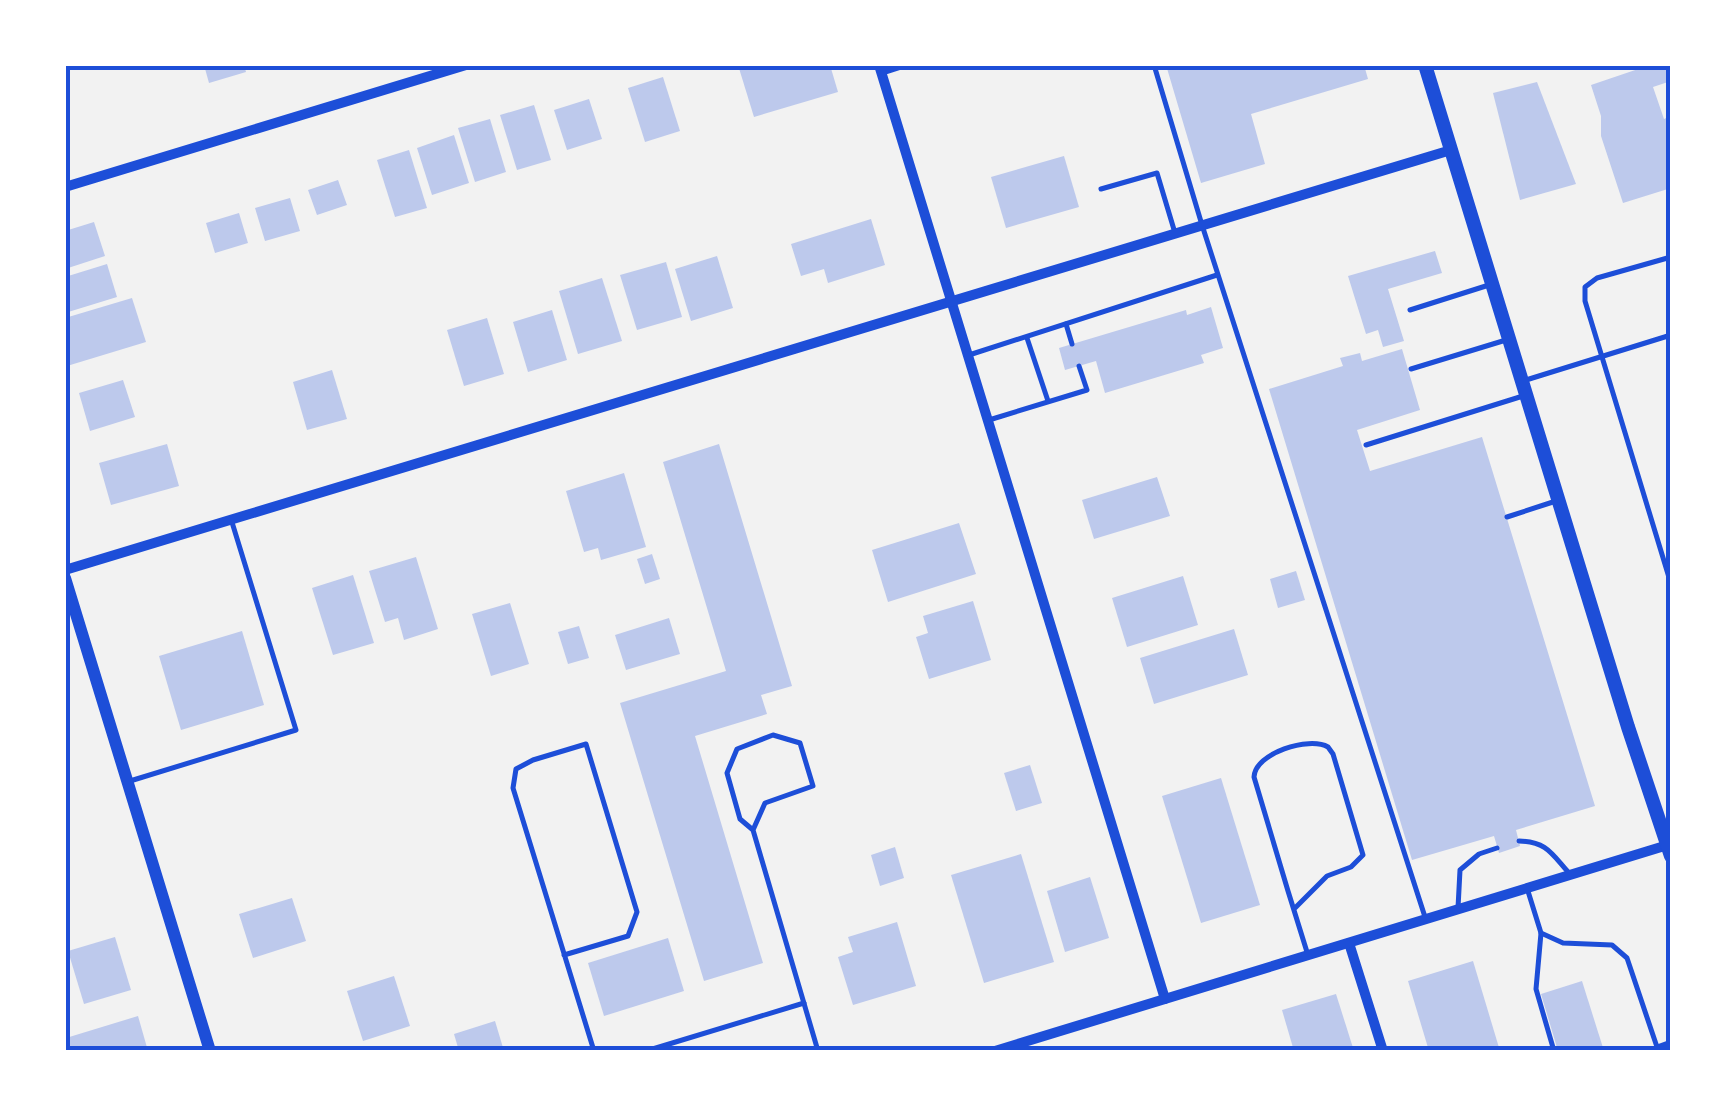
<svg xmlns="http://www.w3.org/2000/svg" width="1736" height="1116" viewBox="0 0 1736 1116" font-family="Inter,sans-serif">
	<rect width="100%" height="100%" fill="#f2f2f2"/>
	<g fill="#bdc9ec">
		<polygon points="204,65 244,65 246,72 209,83"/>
		<polygon points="738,65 830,65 838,92 754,117"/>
		<polygon points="1166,65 1364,65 1368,79 1251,114 1265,164 1201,183"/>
		<polygon points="1650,65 1671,65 1671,81 1653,87 1664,119 1671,116 1671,188 1623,203 1601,136 1601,116 1591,85"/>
		<polygon points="663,77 680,131 645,142 628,88"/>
		<polygon points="1537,82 1576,184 1520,200 1493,93"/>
		<polygon points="589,99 602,139 567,150 554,110"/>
		<polygon points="534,105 551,160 517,170 500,115"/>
		<polygon points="490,119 506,172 475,182 458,128"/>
		<polygon points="454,135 469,183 432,195 417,148"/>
		<polygon points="409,150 427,208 395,217 377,160"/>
		<polygon points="1064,156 1079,207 1006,228 991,177"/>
		<polygon points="338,180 347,205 317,215 308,190"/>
		<polygon points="290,198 300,231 265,241 255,208"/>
		<polygon points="239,213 248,243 215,253 206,223"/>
		<polygon points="871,219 885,265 828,283 824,269 801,276 791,244"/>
		<polygon points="94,222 105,256 65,269 65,231"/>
		<polygon points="1435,251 1442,273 1388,289 1404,341 1383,347 1378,330 1366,334 1348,276"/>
		<polygon points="717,256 733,308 691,321 675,269"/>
		<polygon points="666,262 682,317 637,330 620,275"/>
		<polygon points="107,264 117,297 65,313 65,277"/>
		<polygon points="602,278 622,341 578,354 559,291"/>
		<polygon points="132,298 146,342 67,366 65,318"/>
		<polygon points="1211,307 1223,348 1201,355 1204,363 1105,393 1096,361 1065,370 1059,348 1186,310 1187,315"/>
		<polygon points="552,310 567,360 528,372 513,322"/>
		<polygon points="487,318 504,374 464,386 447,330"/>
		<polygon points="1402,349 1420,410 1357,430 1370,471 1482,437 1595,806 1516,830 1520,846 1499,853 1494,836 1412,860 1269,389 1343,366 1340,358 1360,353 1362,361"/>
		<polygon points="332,370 347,419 307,430 293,382"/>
		<polygon points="123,380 135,417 90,431 79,393"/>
		<polygon points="167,444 179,486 111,505 99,463"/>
		<polygon points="719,444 792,686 761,695 767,714 695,736 763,963 704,981 620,703 726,671 663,462"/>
		<polygon points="624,473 646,547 601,560 598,548 584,552 566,491"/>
		<polygon points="1157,477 1170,516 1094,539 1082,500"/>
		<polygon points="959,523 976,574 888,602 872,550"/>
		<polygon points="652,554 660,579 645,584 637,559"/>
		<polygon points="416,557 438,629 404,640 398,618 385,622 369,571"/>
		<polygon points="1296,571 1305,600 1278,608 1270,579"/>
		<polygon points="353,575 374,643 333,655 312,588"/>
		<polygon points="1183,576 1198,625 1127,647 1112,598"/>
		<polygon points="973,601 991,660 929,679 916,637 928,633 923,616"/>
		<polygon points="510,603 529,664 491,676 472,614"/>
		<polygon points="669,618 680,654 626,670 615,635"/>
		<polygon points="579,626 589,658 568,664 558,632"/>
		<polygon points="1234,629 1248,675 1154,704 1140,658"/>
		<polygon points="242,631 264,705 181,730 159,656"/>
		<polygon points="1030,765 1042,803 1016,811 1004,773"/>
		<polygon points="1221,778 1260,905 1201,923 1162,796"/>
		<polygon points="895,847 904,878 880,886 871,855"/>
		<polygon points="1021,854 1054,962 984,983 951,875"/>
		<polygon points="1090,877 1109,938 1065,952 1047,891"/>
		<polygon points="292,898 306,941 253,958 239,914"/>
		<polygon points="897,922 916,986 853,1005 838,957 853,952 848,937"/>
		<polygon points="115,937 131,990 84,1004 68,951"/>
		<polygon points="668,938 684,991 604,1016 588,963"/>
		<polygon points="1473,961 1500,1051 1429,1051 1408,981"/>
		<polygon points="394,976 410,1026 363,1041 347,991"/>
		<polygon points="1582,981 1604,1051 1558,1051 1541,994"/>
		<polygon points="1336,994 1354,1051 1294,1051 1282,1010"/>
		<polygon points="138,1016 148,1051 70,1051 66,1038"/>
		<polygon points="495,1021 504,1051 459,1051 454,1034"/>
	</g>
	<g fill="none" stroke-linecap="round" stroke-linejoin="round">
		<g stroke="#1d4ed8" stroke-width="5">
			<polyline points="1154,65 1202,225 1425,917"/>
			<polyline points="882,73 907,65"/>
			<polyline points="1101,189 1157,173 1175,233"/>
			<polyline points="1671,257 1597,278 1585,287 1585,301 1671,584"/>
			<polyline points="1410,310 1489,285"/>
			<polyline points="1066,324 1072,344"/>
			<polyline points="1027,338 1048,401"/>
			<polyline points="969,355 1217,275"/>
			<polyline points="1411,369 1506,340"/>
			<polyline points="1526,380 1671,335"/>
			<polyline points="989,420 1087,390 1079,366"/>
			<polyline points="1366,445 1523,396"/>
			<polyline points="1507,517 1556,501"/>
			<polyline points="130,781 296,730 231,519"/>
			<polyline points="753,830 765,803 813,786 800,743 773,735 737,749 727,773 740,819 753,830 818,1051"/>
			<path d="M1519,841C1547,842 1551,853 1569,873"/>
			<polyline points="1527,888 1541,933 1563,943 1612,945 1627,958 1657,1047 1671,1042"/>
			<polyline points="1458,908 1460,870 1479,854 1497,848"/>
			<path d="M1294,909L1327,876L1351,867L1363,855L1333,754L1328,747C1309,736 1255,753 1254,777L1288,891L1307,952"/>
			<polyline points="1541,933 1536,989 1554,1051"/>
			<polyline points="564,955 628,936 637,912 586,744 533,760 516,769 513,788 594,1051"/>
			<polyline points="646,1051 804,1003"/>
		</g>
		<g stroke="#1d4ed8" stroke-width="10">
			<polyline points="879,65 1165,999"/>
			<polyline points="65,187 466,65"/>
			<polyline points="65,570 1451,150"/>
			<polyline points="1349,943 1383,1051"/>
			<polyline points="995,1051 1671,844"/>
		</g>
		<polyline stroke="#1d4ed8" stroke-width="12" points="65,578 210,1051"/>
		<polyline stroke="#1d4ed8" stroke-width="14" points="1425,65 1628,727 1671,856"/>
	</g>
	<rect width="1736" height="1116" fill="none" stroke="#ffffff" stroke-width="135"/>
	<rect x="68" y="68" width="1600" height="980" fill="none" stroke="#1d4ed8" stroke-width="4"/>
</svg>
